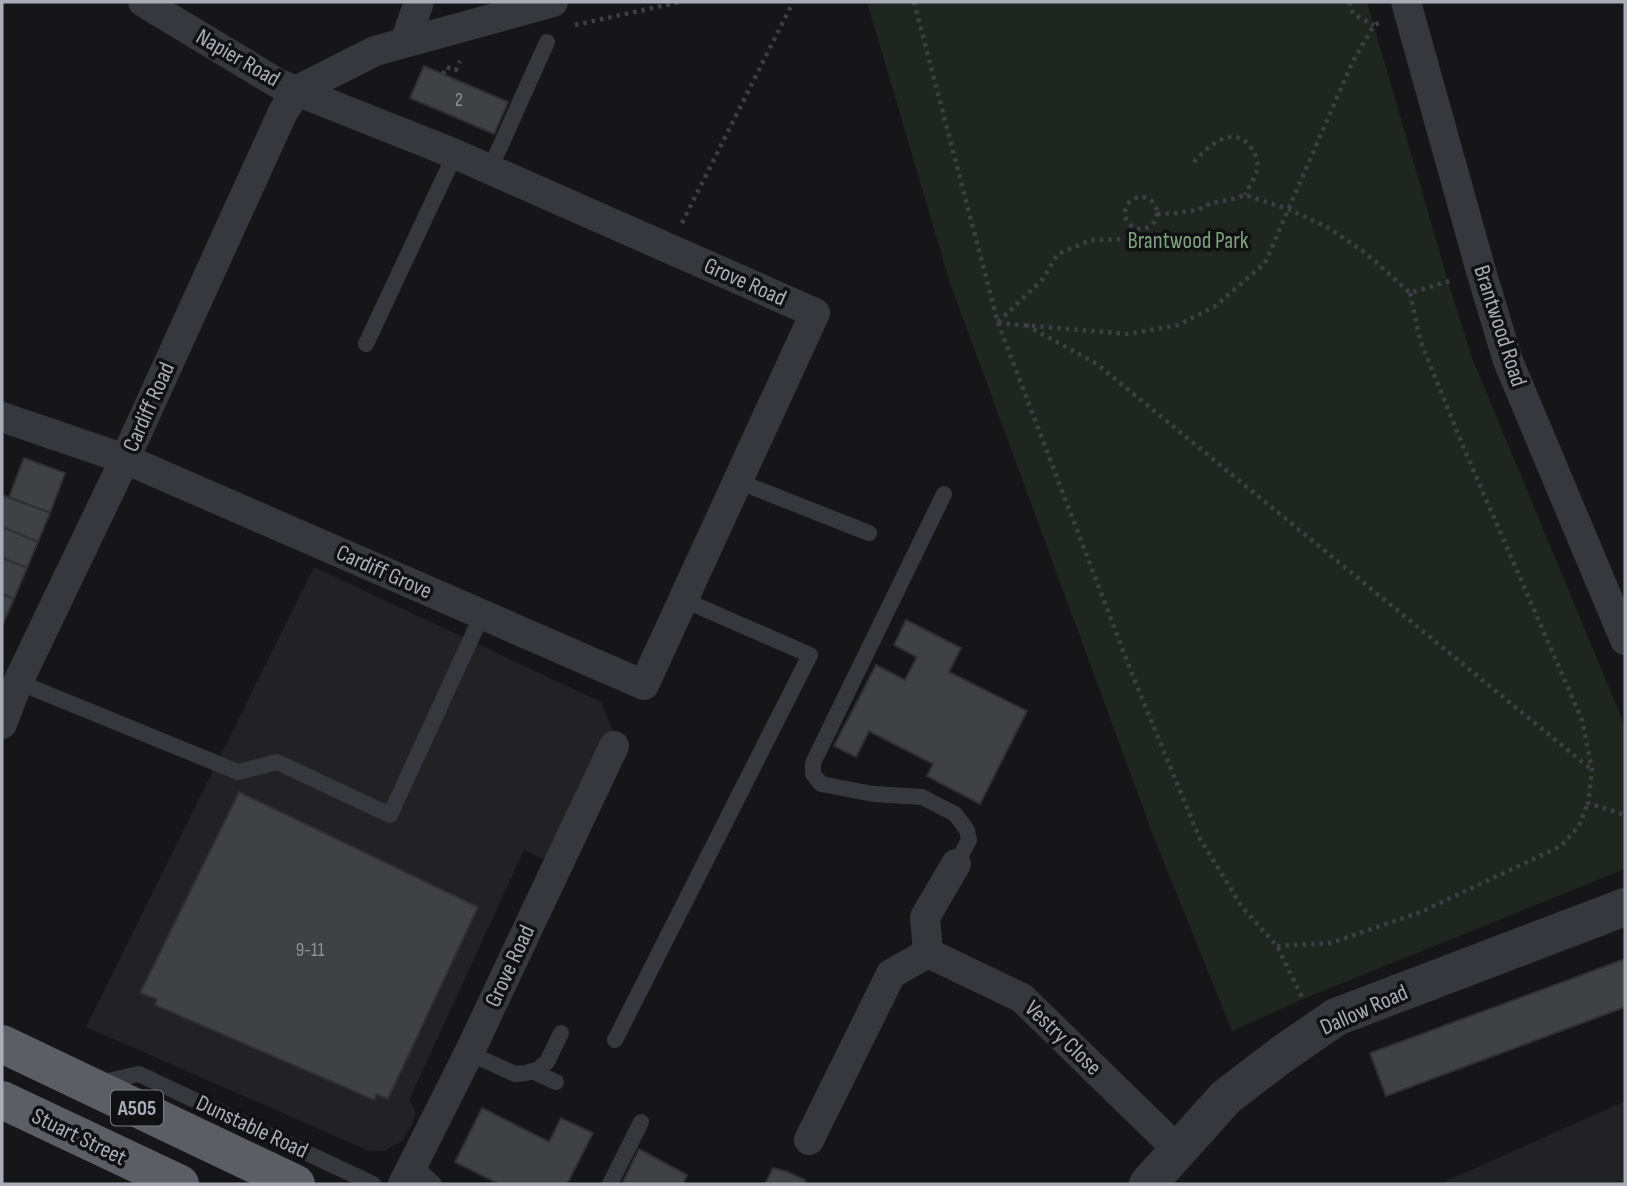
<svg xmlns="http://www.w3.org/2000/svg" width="1627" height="1186" viewBox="0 0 1627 1186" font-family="'Sofia Sans Condensed',sans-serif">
	<rect width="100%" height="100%" fill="#161618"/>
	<g fill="#222225">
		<polygon points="314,567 601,702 613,731 549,862 524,850 409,1100 413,1106 415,1114 413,1123 402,1141 384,1151 369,1151 86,1027"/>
		<polygon points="1625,1101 1625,1184 1440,1184"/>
	</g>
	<polygon fill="#1e261f" points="867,2 1367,2 1448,281 1472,358 1625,726 1625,869 1303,999 1232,1031 1153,835 950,283"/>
	<g fill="#404145" stroke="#303034" stroke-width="2">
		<polygon points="424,66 508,102 494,134 410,98"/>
		<polygon points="24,458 65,473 50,513 9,497"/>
		<polygon points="2,495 50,513 38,542 2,527"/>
		<polygon points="2,527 38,542 27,568 2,558"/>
		<polygon points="2,558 27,568 14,599 2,594"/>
		<polygon points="2,594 14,599 2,626"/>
		<polygon points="906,620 961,648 949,672 1027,711 980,804 927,776 933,764 869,731 856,757 834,746 876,665 905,680 917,657 894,645"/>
		<polygon points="239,792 478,907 388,1099 377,1094 374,1100 155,1005 157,999 140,993"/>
		<polygon points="1625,959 1625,1007 1386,1096 1370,1053"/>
		<polygon points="482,1108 549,1142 561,1118 593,1133 567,1184 499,1184 455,1162"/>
		<polygon points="639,1149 687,1175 683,1184 622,1184"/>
		<polygon points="773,1168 788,1172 805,1180 806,1184 765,1184"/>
	</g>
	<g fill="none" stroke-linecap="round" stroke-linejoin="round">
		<g stroke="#3d3f44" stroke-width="4.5" stroke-dasharray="3.5 5" stroke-linecap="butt">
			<polyline points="914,2 998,323 1130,669 1199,837 1242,907 1277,946 1303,999"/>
			<polyline points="1349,2 1353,14 1374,25"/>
			<polyline points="575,25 680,2"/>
			<polyline points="443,74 446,67 456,70 460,61"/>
			<path d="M1194,162C1208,146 1234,122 1252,149C1256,155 1259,163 1257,170C1255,178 1249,187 1245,195"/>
			<circle cx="1141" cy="213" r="16"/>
			<polyline points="1157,214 1176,213 1198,210 1211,203 1229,200 1245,195 1288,209 1327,227 1367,254 1410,293 1453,280"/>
			<polyline points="682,223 793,2"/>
			<polyline points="1410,293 1420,340 1465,451 1582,720 1592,770 1588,803 1625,815"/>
			<polyline points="998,322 1042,280 1058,254 1091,240 1125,239 1131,236 1137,229"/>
			<polyline points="998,323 1128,334 1178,325 1214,307 1265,263 1352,63 1374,25 1381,22"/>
			<polyline points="1026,325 1097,364 1592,770"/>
			<polyline points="1277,946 1331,943 1421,912 1561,846 1579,826 1588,803"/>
		</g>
		<g stroke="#37383d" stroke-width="16">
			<polyline points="490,169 547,42"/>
			<polyline points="366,344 455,154"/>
			<polyline points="737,481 869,533"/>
			<polyline points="944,494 813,763 813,774 821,784 873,794 922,797 955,814 967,830 969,840 956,864"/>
			<polyline points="18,682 238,772 277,762 390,815 482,615"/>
			<polyline points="615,1040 810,655 684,600"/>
			<polyline points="469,1053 515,1074 526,1073 537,1070 547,1062 561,1033"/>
			<polyline points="532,1071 556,1082"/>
			<polyline points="98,1083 139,1074 373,1184"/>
			<polyline points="413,1165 434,1184"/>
			<polyline points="610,1184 641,1122"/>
		</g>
		<g stroke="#37383d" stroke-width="30">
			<polyline points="1406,2 1481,271 1508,361 1625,640"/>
			<polyline points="405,42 419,2"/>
			<polyline points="2,417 125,459 644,685 815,313 455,154 279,84 143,2"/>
			<polyline points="2,724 18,682 125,459 283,112 298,90 375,51 553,2"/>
			<polyline points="956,864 925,917 928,953 1022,998 1178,1150"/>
			<polyline points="809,1140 891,974 928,953"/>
			<polyline points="403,1184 469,1053 614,746"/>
		</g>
		<polyline stroke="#37383d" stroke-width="38" points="1148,1184 1226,1097 1281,1055 1336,1017 1625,907"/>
		<g stroke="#5b5e65" stroke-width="38">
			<polyline points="2,1044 296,1184"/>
			<polyline points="2,1100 180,1184"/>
		</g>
	</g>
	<g text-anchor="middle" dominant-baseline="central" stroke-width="7" stroke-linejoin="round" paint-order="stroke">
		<g font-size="19" fill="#8e929b">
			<text x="459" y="100">2</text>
			<text x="310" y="950">9-11</text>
		</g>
		<rect fill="#111113" stroke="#7b7e86" stroke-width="2" x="111" y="1090.5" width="52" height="35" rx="5"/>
		<g font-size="21" font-weight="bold" fill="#a8adb8">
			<text x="137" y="1108">A505</text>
		</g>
		<g font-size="23" fill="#a8adb8" stroke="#111113">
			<text transform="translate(238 58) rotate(30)">Napier Road</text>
			<text transform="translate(745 282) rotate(24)">Grove Road</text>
			<text transform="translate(1500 326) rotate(72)">Brantwood Road</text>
			<text transform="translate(149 407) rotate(-66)">Cardiff Road</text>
			<text transform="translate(384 572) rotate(24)">Cardiff Grove</text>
			<text transform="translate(510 966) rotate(-65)">Grove Road</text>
			<text transform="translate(1364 1010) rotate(-24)">Dallow Road</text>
			<text transform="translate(1063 1038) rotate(44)">Vestry Close</text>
			<text transform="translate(252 1127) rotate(25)">Dunstable Road</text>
			<text transform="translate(79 1137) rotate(26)">Stuart Street</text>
		</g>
		<g font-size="23" fill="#7fa381" stroke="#111113">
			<text x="1188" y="241">Brantwood Park</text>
		</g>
	</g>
	<rect width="1627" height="1186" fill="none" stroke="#a8adb8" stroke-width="7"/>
</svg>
